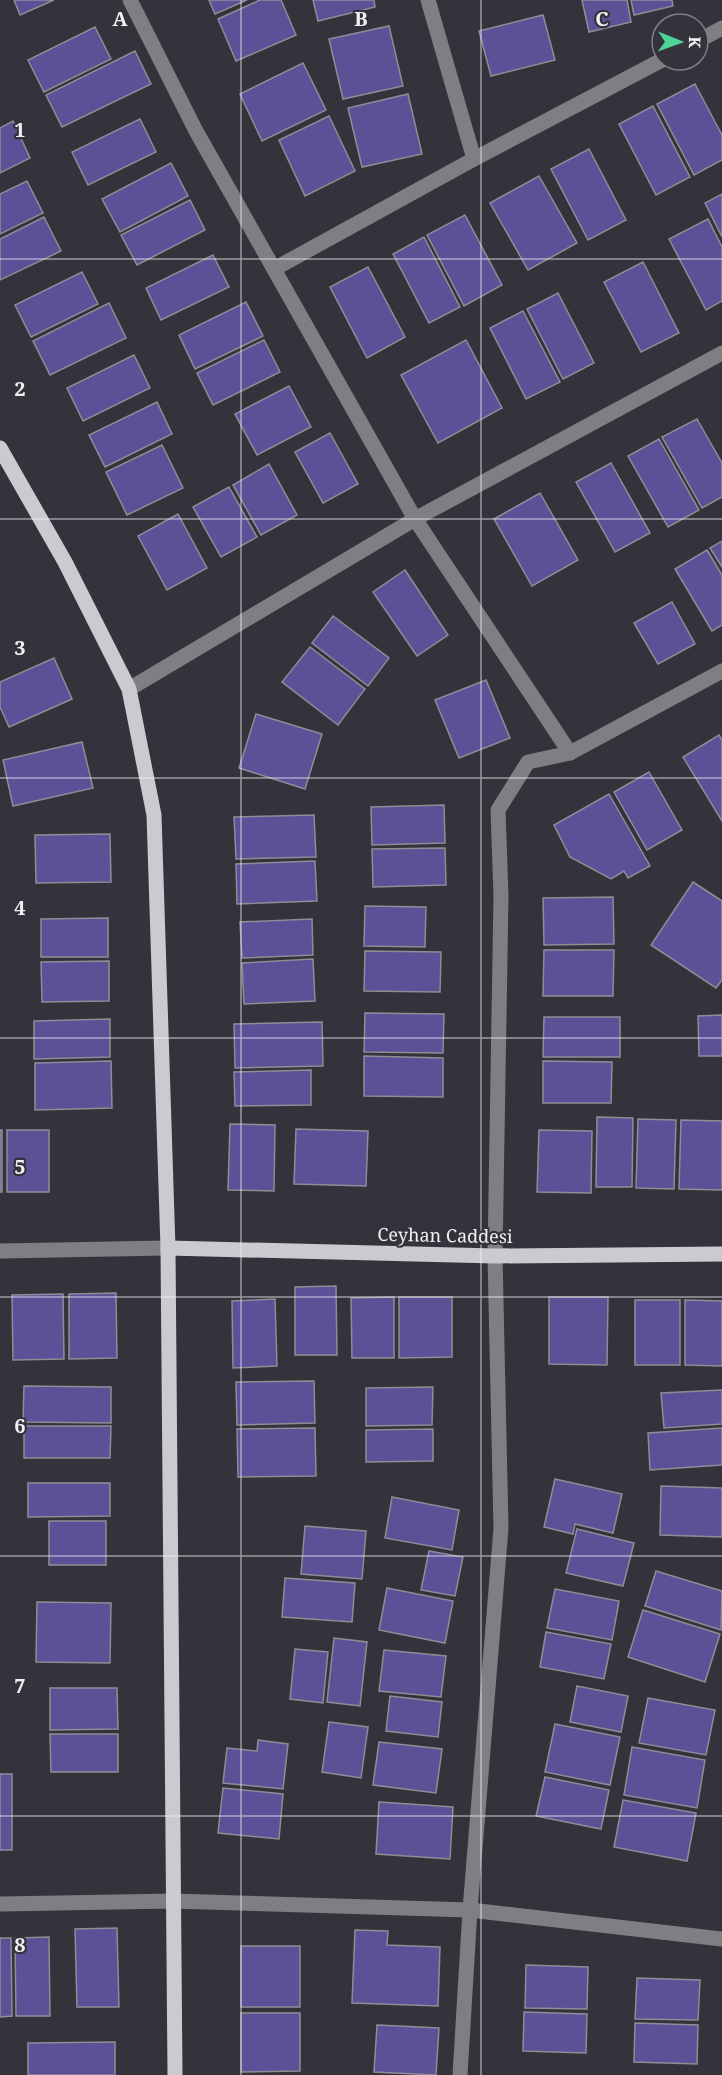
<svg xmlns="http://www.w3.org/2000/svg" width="722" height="2075" viewBox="0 0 722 2075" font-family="'Noto Serif',serif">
	<rect width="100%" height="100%" fill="#34333b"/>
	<g fill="#5d5097" stroke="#8e8d96" stroke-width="1.5">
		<polygon points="14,0 54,0 20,15"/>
		<polygon points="209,0 247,0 215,14"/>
		<polygon points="260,0 281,0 296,35 236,61 218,19"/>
		<polygon points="313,0 374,0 375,7 318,21"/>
		<polygon points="582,0 627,0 631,22 589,32"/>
		<polygon points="631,0 672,0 673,6 634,15"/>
		<polygon points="543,15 555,60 491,76 479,31"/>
		<polygon points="389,26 403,86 343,99 329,39"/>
		<polygon points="95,27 111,59 44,92 28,60"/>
		<polygon points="135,51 151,84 62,127 46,95"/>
		<polygon points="303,63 326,110 262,141 240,94"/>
		<polygon points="695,84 722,135 722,160 694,175 657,104"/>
		<polygon points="408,94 422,154 362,167 348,108"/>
		<polygon points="653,106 690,177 656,195 619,124"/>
		<polygon points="329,116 355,171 305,196 279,140"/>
		<polygon points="140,119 156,152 88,185 72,152"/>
		<polygon points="13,121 30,158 0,173 0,128"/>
		<polygon points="589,149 626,220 588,240 551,169"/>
		<polygon points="171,163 188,196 120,232 102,199"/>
		<polygon points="539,176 577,243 528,270 490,203"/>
		<polygon points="27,181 43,213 0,234 0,194"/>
		<polygon points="722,194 722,237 705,203"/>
		<polygon points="190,200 205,230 137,265 121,235"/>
		<polygon points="465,215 502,285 464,306 427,235"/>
		<polygon points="44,217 61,251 0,280 0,239"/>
		<polygon points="708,219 722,247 722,301 706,310 669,239"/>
		<polygon points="424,237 460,307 429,323 393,254"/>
		<polygon points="213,255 229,287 161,320 146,288"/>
		<polygon points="643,262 679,333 641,352 604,282"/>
		<polygon points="368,267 405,337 367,358 330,287"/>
		<polygon points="82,272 98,304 31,337 15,305"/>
		<polygon points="558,293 594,363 563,379 527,309"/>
		<polygon points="246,302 263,336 195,369 179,335"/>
		<polygon points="109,303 126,338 50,375 33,341"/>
		<polygon points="523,311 560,382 526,399 490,328"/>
		<polygon points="264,340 280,372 213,405 197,373"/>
		<polygon points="466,340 502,408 438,443 401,375"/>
		<polygon points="134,355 150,388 83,421 67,388"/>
		<polygon points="289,386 311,427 257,455 235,414"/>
		<polygon points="157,402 172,434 105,467 89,435"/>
		<polygon points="697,419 722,463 722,497 702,508 662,437"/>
		<polygon points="330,433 358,484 323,503 295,452"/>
		<polygon points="659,439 699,510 668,527 628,456"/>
		<polygon points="162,445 183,488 127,515 106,472"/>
		<polygon points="611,463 650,533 615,552 576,482"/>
		<polygon points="269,464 297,515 261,535 233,485"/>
		<polygon points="229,487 257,537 221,557 193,507"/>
		<polygon points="540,493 578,560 532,586 494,519"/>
		<polygon points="178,514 207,568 167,590 138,536"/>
		<polygon points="722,541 722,567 710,548"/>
		<polygon points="707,550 722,575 722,625 712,631 675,569"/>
		<polygon points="405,570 448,635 417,656 373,592"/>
		<polygon points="672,602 695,644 658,664 634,623"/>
		<polygon points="333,616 389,658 368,686 312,643"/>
		<polygon points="310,647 365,689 338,725 282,682"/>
		<polygon points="54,658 72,699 9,727 0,707 0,682"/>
		<polygon points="486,680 510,738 459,758 435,700"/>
		<polygon points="256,714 322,734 305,789 239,768"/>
		<polygon points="719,735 722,740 722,821 683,757"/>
		<polygon points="82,742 93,788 13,806 3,760"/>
		<polygon points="649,772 682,830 647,850 614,792"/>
		<polygon points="609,794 650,866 628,878 624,871 611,879 570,857 554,825"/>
		<polygon points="444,805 445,843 372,845 371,807"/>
		<polygon points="314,815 316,857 236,859 234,817"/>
		<polygon points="110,834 111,882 36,883 35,835"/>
		<polygon points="445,848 446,885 373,887 372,849"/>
		<polygon points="315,861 317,901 237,904 236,864"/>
		<polygon points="693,882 722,901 722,980 716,988 651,945"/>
		<polygon points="613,897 614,944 544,945 543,898"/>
		<polygon points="365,906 426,907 425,947 364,946"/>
		<polygon points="108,918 108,957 41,957 41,919"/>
		<polygon points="312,919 313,955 242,958 240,922"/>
		<polygon points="544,950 614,950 613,996 543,996"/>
		<polygon points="365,951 441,952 440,992 364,991"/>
		<polygon points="313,959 315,1001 244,1004 242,963"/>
		<polygon points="109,961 109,1001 42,1002 41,962"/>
		<polygon points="365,1013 444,1014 443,1053 364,1052"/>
		<polygon points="722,1015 722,1056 699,1056 698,1016"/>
		<polygon points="544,1017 620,1017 620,1057 543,1057"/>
		<polygon points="110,1019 110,1057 34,1059 34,1021"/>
		<polygon points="322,1022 323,1066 235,1068 234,1024"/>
		<polygon points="364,1056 443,1058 443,1097 364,1096"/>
		<polygon points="111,1061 112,1108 35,1110 35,1063"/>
		<polygon points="543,1061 612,1062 611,1103 543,1103"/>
		<polygon points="311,1070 311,1105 235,1106 234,1072"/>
		<polygon points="597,1117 633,1118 632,1187 596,1187"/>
		<polygon points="638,1119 676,1120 674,1189 636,1188"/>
		<polygon points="681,1120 722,1121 722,1190 679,1189"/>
		<polygon points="230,1124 275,1125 274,1191 228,1190"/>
		<polygon points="296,1129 368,1131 366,1186 294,1184"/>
		<rect x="0" y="1130" width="2" height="62"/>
		<rect x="7" y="1130" width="42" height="62"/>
		<polygon points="539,1130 592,1131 591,1193 537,1192"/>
		<polygon points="336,1286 337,1355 295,1355 295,1287"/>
		<polygon points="116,1293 117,1358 69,1359 69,1294"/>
		<polygon points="63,1294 64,1359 13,1360 12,1295"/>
		<polygon points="394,1297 394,1358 352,1358 351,1298"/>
		<polygon points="399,1297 452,1297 452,1357 399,1358"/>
		<polygon points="549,1297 608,1297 607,1365 549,1364"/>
		<polygon points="275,1299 277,1366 233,1368 232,1301"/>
		<rect x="635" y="1300" width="45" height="65"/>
		<polygon points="685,1300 722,1301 722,1366 685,1365"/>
		<polygon points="314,1381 315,1423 237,1425 236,1382"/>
		<polygon points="24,1386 111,1387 111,1423 23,1422"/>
		<polygon points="433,1387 432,1425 366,1426 366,1388"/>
		<polygon points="722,1390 722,1424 664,1428 661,1393"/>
		<polygon points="24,1426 111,1426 110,1458 24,1458"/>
		<polygon points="315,1428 316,1476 238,1477 237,1429"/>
		<polygon points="722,1428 722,1465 650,1470 648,1433"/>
		<polygon points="433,1429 433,1461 366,1462 366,1430"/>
		<polygon points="555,1479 622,1494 613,1533 575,1524 573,1534 544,1527"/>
		<polygon points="28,1483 110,1483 110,1516 28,1517"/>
		<polygon points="661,1486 722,1488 722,1537 660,1535"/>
		<polygon points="392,1497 459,1510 452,1550 385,1538"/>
		<rect x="49" y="1521" width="57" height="44"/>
		<polygon points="305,1526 366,1531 362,1579 301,1574"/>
		<polygon points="577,1529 634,1543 623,1586 566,1573"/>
		<polygon points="429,1551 463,1557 455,1596 421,1590"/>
		<polygon points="656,1571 722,1591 721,1630 645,1606"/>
		<polygon points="285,1578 355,1583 352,1622 282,1617"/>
		<polygon points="387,1588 453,1601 445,1643 379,1630"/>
		<polygon points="555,1589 619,1601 612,1640 547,1628"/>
		<polygon points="37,1602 111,1603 110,1663 36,1662"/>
		<polygon points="643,1610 720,1634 705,1682 628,1657"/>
		<polygon points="546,1632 611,1644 604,1679 540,1667"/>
		<polygon points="334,1638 367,1642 360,1706 327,1702"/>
		<polygon points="295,1649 328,1652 323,1703 290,1699"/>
		<polygon points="384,1650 446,1656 441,1697 379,1691"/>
		<polygon points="577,1686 628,1696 621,1732 570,1722"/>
		<polygon points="50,1688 117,1688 118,1729 50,1730"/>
		<polygon points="390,1696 442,1702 438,1737 386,1731"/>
		<polygon points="648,1698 715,1710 706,1755 639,1743"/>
		<polygon points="329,1722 368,1727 361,1778 322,1772"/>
		<polygon points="555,1724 620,1737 610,1785 545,1772"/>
		<polygon points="50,1734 118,1734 118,1772 51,1772"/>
		<polygon points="258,1740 288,1744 283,1789 223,1783 227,1748 257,1751"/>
		<polygon points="379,1742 442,1749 436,1793 373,1785"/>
		<polygon points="632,1747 705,1760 697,1808 624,1795"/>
		<rect x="0" y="1774" width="12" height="76"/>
		<polygon points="545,1777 609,1790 601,1829 536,1816"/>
		<polygon points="223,1788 283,1794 279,1839 218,1833"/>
		<polygon points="623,1800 696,1813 687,1861 614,1847"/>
		<polygon points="379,1802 453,1807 450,1859 376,1854"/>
		<polygon points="117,1928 119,2007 77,2007 75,1929"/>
		<polygon points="355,1930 388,1931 387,1945 440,1947 438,2006 352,2003"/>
		<polygon points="49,1937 50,2016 16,2016 15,1938"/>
		<polygon points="0,1938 11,1938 12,2016 0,2017"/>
		<rect x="241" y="1946" width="59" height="61"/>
		<polygon points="526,1965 588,1967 587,2009 525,2008"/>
		<polygon points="637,1978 700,1980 698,2020 635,2019"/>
		<polygon points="524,2012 587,2014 586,2053 523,2051"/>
		<polygon points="241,2013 300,2013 300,2071 241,2072"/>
		<polygon points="635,2023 698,2025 697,2064 634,2062"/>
		<polygon points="377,2025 439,2028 436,2075 374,2072"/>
		<polygon points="115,2042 115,2075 28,2075 28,2043"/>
	</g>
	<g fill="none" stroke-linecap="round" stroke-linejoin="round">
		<g stroke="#7f7f83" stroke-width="15">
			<polyline points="130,0 196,131 415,519 570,753"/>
			<polyline points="428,0 474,159"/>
			<polyline points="698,41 722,28"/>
			<polyline points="274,269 474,159 662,60"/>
			<polyline points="129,689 415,519 722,353"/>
			<polyline points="0,1251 168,1248"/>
			<polyline points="0,1904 173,1901 470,1910 722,1939"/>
			<polyline points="460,2075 470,1910 501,1528 495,1256 501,896 498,810 528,762 570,753 722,671"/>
		</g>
		<g stroke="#cacad1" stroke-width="15">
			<polyline points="0,448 65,562 129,689 154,815 168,1248 175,2075"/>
			<polyline points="168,1248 495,1256 722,1254"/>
		</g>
	</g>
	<path fill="none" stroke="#f1f0f5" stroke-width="1.5" stroke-opacity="0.55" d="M241,0V2075M481,0V2075M0,259H722M0,519H722M0,778H722M0,1038H722M0,1297H722M0,1556H722M0,1816H722"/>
	<g text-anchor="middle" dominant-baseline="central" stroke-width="4.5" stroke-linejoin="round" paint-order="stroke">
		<g font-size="18" fill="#f1f0f5" stroke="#34333b">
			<text transform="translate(445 1235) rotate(1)">Ceyhan Caddesi</text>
		</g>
	</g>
	<g font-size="20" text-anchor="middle" font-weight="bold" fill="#f1f0f5" stroke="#34333b" stroke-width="4.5" stroke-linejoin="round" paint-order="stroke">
		<text x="120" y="26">A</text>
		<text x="361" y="26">B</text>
		<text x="602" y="26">C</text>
		<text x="20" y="137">1</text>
		<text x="20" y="396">2</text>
		<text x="20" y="655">3</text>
		<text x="20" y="915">4</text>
		<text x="20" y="1174">5</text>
		<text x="20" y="1433">6</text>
		<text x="20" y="1693">7</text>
		<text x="20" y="1952">8</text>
	</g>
	<g transform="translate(680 42) rotate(91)"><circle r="28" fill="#34333b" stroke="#807f85" stroke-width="1.5"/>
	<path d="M0-4.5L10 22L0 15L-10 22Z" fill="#4fd399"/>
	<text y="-9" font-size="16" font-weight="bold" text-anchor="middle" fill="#f1f0f5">K</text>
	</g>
</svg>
